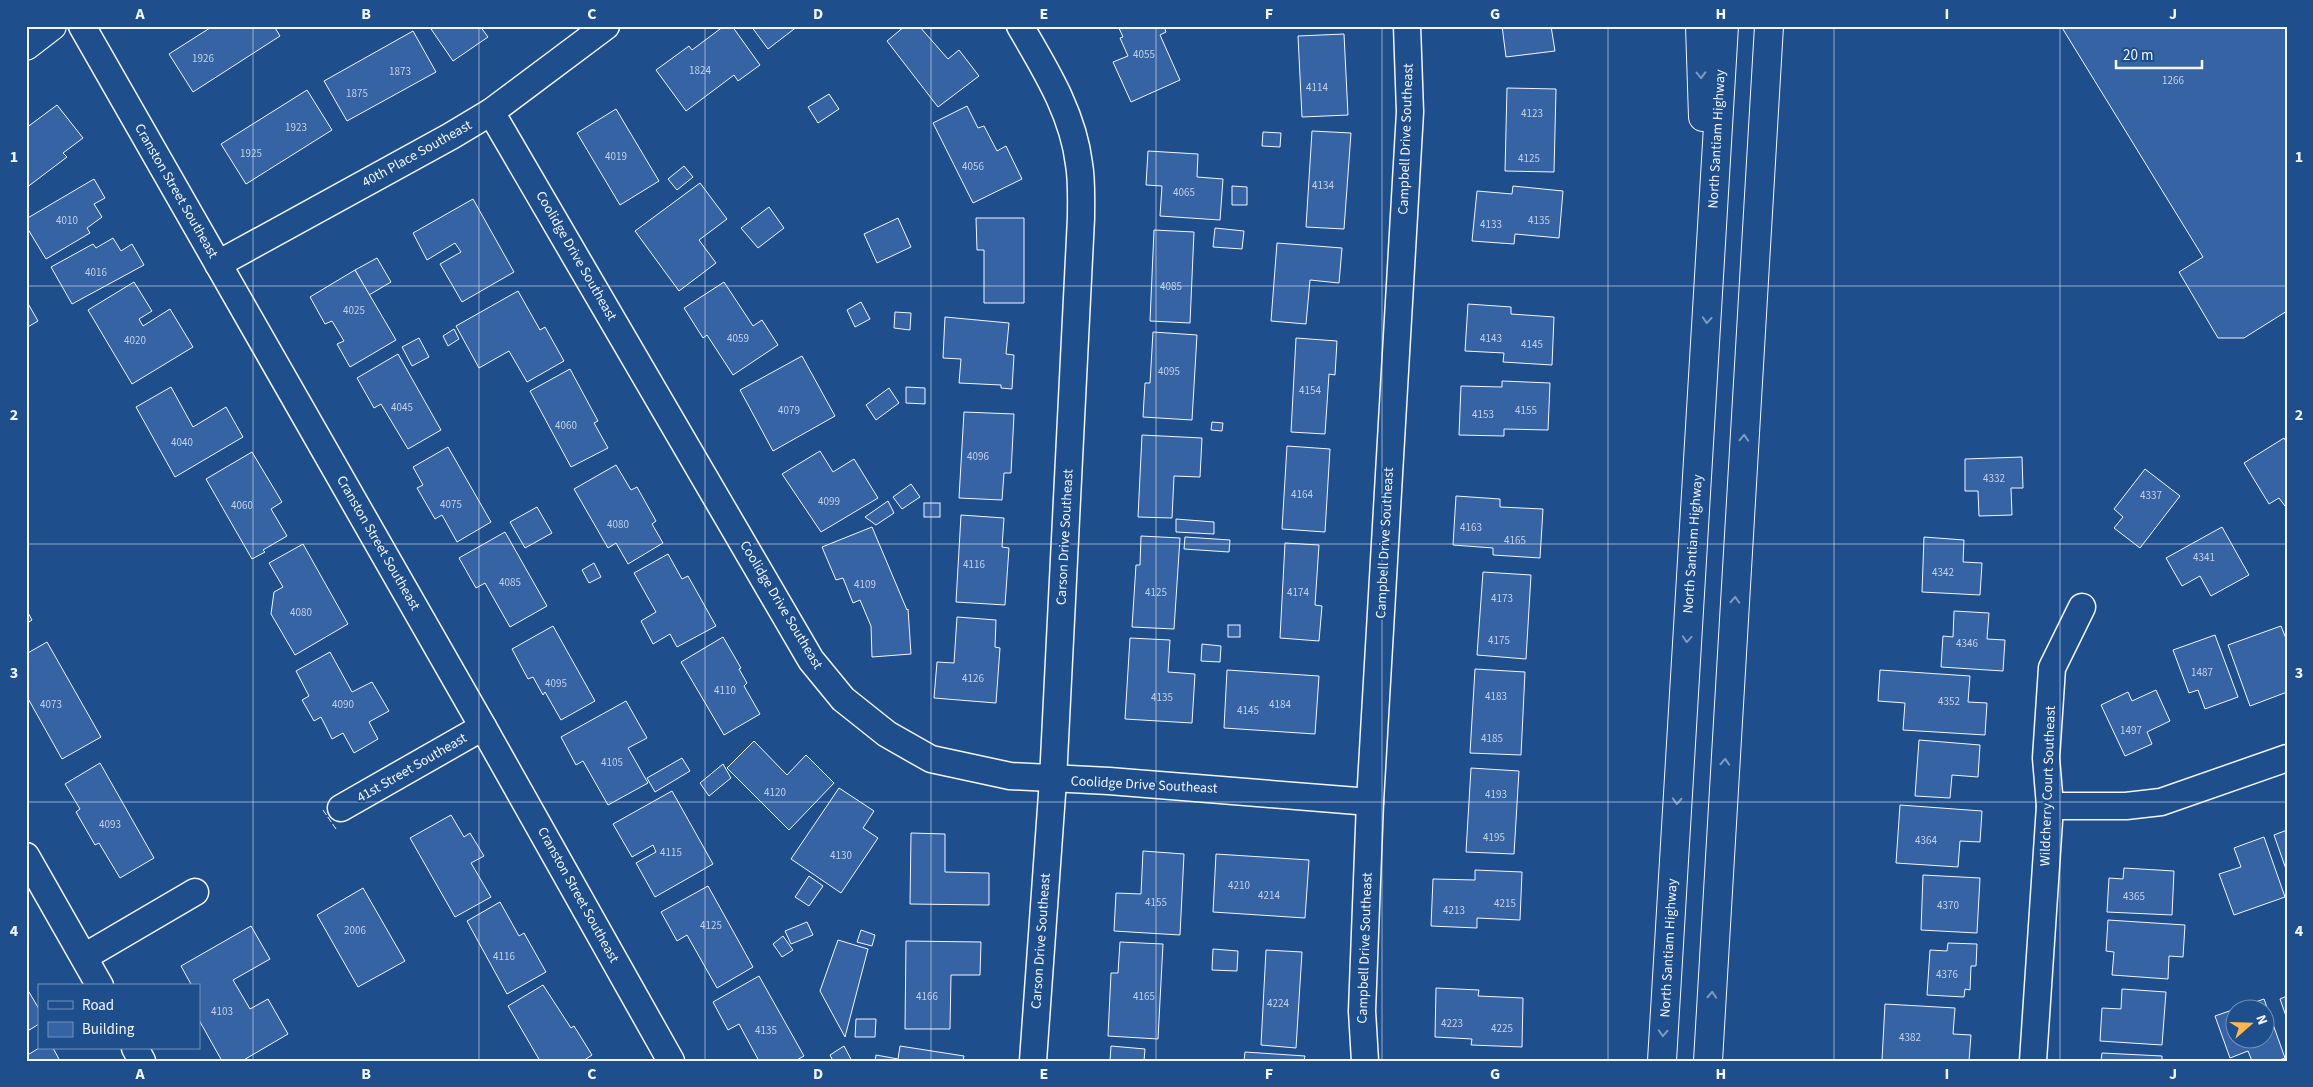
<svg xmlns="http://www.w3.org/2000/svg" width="2313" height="1087" viewBox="0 0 2313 1087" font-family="'Source Sans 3',sans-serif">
	<rect width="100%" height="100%" fill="#1f4e8c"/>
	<g fill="#3563a3" stroke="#f2f6ff" fill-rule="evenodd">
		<polygon points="213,26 274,26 280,36 193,92 169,54"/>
		<polygon points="429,26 480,26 488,37 453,61"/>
		<polygon points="724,26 732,26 760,65 738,81 734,75 686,111 656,70 689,46 692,50"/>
		<polygon points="751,26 798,26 768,49"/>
		<polygon points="905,26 919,26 948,59 959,50 979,76 938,107 887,41"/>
		<polygon points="1118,26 1164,26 1166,32 1160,35 1180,80 1131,102 1113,62 1128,56 1120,38 1123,37"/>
		<polygon points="1502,26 1551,26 1555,51 1506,57"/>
		<polygon points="2061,26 2287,26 2287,311 2244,338 2218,338 2179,272 2203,257"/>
		<polygon points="413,31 436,72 347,121 324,81"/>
		<polygon points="1344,34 1348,115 1302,117 1298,36"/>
		<polygon points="1507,88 1556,89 1554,172 1505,171"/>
		<polygon points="307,90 332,130 246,184 221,144"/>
		<polygon points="829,94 839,109 818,123 808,107"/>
		<polygon points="57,105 83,138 63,153 67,157 26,188 26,128"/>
		<polygon points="967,106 978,128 984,126 997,151 1006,146 1022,179 973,203 933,123"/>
		<polygon points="616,109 659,181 620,205 577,133"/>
		<polygon points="1312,131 1351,133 1344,229 1306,227"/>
		<polygon points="1263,132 1281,133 1280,147 1262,146"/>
		<polygon points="1148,151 1198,154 1197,177 1223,179 1220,220 1160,216 1162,186 1146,185"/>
		<polygon points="684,166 693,177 677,190 668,179"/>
		<polygon points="94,179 105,198 94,204 102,217 87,228 90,233 46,259 26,226 26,219"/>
		<polygon points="700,183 727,219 699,240 716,263 679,291 635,231"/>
		<polygon points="1232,186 1247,187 1247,205 1232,205"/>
		<polygon points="1513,186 1563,191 1559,238 1515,234 1514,244 1472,241 1477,191 1512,194"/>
		<polygon points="473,199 514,272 462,302 440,264 461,252 455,243 427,260 413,233"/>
		<polygon points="769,207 784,228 758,248 741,228"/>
		<polygon points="898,218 911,247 877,263 864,234"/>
		<polygon points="976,218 1024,218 1024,303 984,303 984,250 977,250"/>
		<polygon points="1215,228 1244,231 1242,249 1213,247"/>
		<polygon points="1154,230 1194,232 1190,323 1150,321"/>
		<polygon points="113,238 121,251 132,244 144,265 72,304 51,267 93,244 96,248"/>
		<polygon points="1277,243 1342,248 1339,283 1310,280 1306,324 1271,321"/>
		<polygon points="377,258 391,282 369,295 355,270"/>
		<polygon points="355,270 396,340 350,367 337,344 344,341 332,321 325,324 310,297"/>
		<polygon points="134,282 152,311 139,319 143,326 170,309 193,347 132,384 88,310"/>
		<polygon points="724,282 753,326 762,320 778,345 733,375 707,335 703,338 684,308"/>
		<polygon points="518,291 540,330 545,327 564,361 527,382 509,351 479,368 456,326"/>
		<polygon points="26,300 38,321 26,328"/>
		<polygon points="861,302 870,319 855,327 847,310"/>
		<polygon points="1468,304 1511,307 1511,314 1554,317 1552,365 1503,362 1504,353 1465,351"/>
		<polygon points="895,312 911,313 910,330 894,328"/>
		<polygon points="945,317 1009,323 1006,354 1014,355 1012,389 1001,388 1001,385 959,383 961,359 943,358"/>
		<polygon points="454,329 459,339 448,346 443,336"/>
		<polygon points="1153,332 1197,335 1192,420 1143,417 1145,383 1150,383"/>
		<polygon points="419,338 429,357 412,366 402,347"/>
		<polygon points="1296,338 1337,341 1335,375 1329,374 1325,434 1291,432"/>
		<polygon points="398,354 441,430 408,449 381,404 374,408 357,378"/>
		<polygon points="802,356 835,416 773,451 740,390"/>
		<polygon points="570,369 598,421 594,423 608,448 571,467 530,391"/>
		<polygon points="1502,381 1550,383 1548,430 1504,429 1504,436 1459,435 1461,386 1502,387"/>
		<polygon points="171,387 193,427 226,407 243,437 175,477 136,407"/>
		<polygon points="906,387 925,388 925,404 906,403"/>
		<polygon points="889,388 899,403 876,420 866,405"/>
		<polygon points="964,412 1014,414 1011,473 1004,473 1002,500 959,498"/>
		<polygon points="1212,422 1223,423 1222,431 1211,430"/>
		<polygon points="1142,435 1202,438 1200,477 1174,476 1172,518 1138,517"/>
		<polygon points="2284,438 2287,443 2287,506 2285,506 2279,498 2269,504 2244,463"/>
		<polygon points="1287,446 1330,449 1325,532 1282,529"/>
		<polygon points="448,447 491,522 457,542 442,515 435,519 417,488 423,485 413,467"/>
		<polygon points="820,451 833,472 854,459 878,498 821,532 782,474"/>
		<polygon points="252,452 282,502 271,509 287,536 263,550 265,552 252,559 206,479"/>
		<polygon points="2022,457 2023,488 2011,488 2012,515 1979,516 1978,491 1965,491 1965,459"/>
		<polygon points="616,465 631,490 637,487 656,521 652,524 663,543 628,564 616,543 608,548 574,489"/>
		<polygon points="2145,469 2180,496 2140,548 2114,528 2123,517 2114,509"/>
		<polygon points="911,484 920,497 902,509 893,497"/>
		<polygon points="1456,496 1500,499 1500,507 1543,509 1540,558 1493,555 1493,548 1453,545"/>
		<polygon points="888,501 894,513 876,525 865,517"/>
		<rect x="924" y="503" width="16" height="14"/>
		<polygon points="537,507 552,533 525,548 510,522"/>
		<polygon points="961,515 1004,518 1002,547 1009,548 1005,605 956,602"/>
		<polygon points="1176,519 1214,522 1214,534 1176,532"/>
		<polygon points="872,527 907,610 908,609 911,654 872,657 871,626 860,600 853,603 843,578 836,580 822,547"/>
		<polygon points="2222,527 2249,575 2211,596 2200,576 2182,586 2166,558"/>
		<polygon points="505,532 547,606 510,627 485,583 476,588 459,558"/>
		<polygon points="1141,536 1180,538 1174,629 1132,627 1136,565 1140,565"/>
		<polygon points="1185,537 1230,540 1229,552 1184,549"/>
		<polygon points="1924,537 1964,540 1963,562 1982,563 1980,595 1922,592"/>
		<polygon points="1285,543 1319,545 1315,605 1322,606 1319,641 1280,638"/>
		<polygon points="303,544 348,624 295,655 271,614 274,592 283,587 269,563"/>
		<polygon points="668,554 682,579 688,576 716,626 677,647 670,634 653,644 641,621 656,612 634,573"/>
		<polygon points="594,563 601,577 589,583 582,570"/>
		<polygon points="1483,572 1531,575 1526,659 1477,655"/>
		<polygon points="26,609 32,620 26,624"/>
		<polygon points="1954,611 1989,613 1987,639 2005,640 2003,671 1941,667 1943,636 1953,637"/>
		<polygon points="957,617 996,620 995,647 1000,648 996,703 934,698 937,662 954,663"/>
		<rect x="1228" y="625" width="12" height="12"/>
		<polygon points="553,626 595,701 561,720 545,692 543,695 533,677 528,679 512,649"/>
		<polygon points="2281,626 2287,641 2287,692 2250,706 2228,645"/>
		<polygon points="2215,635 2238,697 2205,709 2198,690 2189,693 2173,650"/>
		<polygon points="723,637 741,668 739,669 747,683 744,686 760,714 724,735 681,662"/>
		<polygon points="1130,638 1170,640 1168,672 1195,674 1192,723 1125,719"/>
		<polygon points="47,642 101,737 62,759 26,695 26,654"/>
		<polygon points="1202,644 1221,646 1220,662 1201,661"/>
		<polygon points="330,652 352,692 372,682 389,711 369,722 378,739 354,753 343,733 332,739 321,717 314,721 302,700 309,696 296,671"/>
		<polygon points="1475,669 1525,672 1521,755 1470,753"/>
		<polygon points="1227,670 1319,676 1315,734 1224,728"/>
		<polygon points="1880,670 1970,676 1968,702 1987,703 1985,735 1903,730 1905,703 1878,701"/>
		<polygon points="2156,690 2170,721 2147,732 2152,744 2125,756 2101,705 2128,692 2132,701"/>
		<polygon points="626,701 647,738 628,748 648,783 608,805 583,761 576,765 561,737"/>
		<polygon points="1919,740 1980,745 1978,777 1952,775 1950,798 1915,796"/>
		<polygon points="754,741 787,775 806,755 834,783 789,830 727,768"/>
		<polygon points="682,758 690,771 655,792 647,778"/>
		<polygon points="100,763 154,858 120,878 99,843 95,845 76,812 80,809 65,784"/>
		<polygon points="723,764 731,778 709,796 700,783"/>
		<polygon points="1471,768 1519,771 1514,854 1466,852"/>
		<polygon points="839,788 874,811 863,828 878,838 841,893 791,859"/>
		<polygon points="672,791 713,864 655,897 636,863 656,852 653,845 632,857 613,824"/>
		<polygon points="1900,805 1982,811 1980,842 1960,841 1958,867 1896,863"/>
		<polygon points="451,815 464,837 470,833 484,856 471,863 491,897 455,917 410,838"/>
		<polygon points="2287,830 2287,872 2274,835"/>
		<polygon points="911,833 945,834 945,872 989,873 989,905 910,904"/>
		<polygon points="2264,837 2285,897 2234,915 2219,874 2241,867 2234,848"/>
		<polygon points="1143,851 1184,854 1180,935 1114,931 1116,893 1141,894"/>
		<polygon points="1216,854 1309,860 1305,918 1213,912"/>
		<polygon points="2124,868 2174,871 2172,915 2107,912 2109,878 2123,879"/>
		<polygon points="1475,870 1522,872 1520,920 1477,918 1477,928 1431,926 1433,879 1475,880"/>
		<polygon points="1923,875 1980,878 1977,933 1921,930"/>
		<polygon points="809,876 823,886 809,906 795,897"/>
		<polygon points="708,886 753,967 717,988 687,935 677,941 661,912"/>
		<polygon points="363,888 405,961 358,987 317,915"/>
		<polygon points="500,902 519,936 524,933 546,972 507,994 467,921"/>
		<polygon points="2108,920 2185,925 2183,957 2169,956 2168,979 2112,975 2114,952 2106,951"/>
		<polygon points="807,922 813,935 791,944 785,931"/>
		<polygon points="251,926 270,959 233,980 250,1009 268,999 288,1034 242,1061 222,1061 199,1020 199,986 192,986 181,966"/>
		<polygon points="861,930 875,935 872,946 857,942"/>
		<polygon points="783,936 793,950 782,957 773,944"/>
		<polygon points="838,940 868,949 845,1037 820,991"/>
		<polygon points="906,941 981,942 980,975 951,975 950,1029 905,1029"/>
		<polygon points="1120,942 1163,944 1158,1039 1108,1036 1111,973 1118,973"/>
		<polygon points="1948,943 1977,944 1976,966 1971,966 1970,990 1965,989 1964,997 1927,995 1930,950 1947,951"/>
		<polygon points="1213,949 1238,951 1237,971 1212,970"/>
		<polygon points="1266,950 1302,952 1296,1048 1261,1045"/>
		<polygon points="759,976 804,1056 795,1061 759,1061 739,1024 728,1030 713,1002"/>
		<polygon points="543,985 571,1028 574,1026 592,1055 583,1061 540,1061 508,1006"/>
		<polygon points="26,987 39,1009 39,1024 26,1032"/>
		<polygon points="1436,988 1479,990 1478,996 1523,998 1522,1047 1471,1045 1472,1039 1435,1037"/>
		<polygon points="2122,989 2166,992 2162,1045 2100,1041 2102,1008 2121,1009"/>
		<polygon points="2287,996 2287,1019 2280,999"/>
		<path d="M2264,999L2285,1058L2277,1061H2252L2248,1051L2230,1058L2215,1016ZM2236,1010H2266V1040H2236Z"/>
		<polygon points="1885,1004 1955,1008 1953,1034 1971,1035 1969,1061 1882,1060"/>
		<polygon points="856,1019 876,1019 875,1037 855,1037"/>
		<polygon points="844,1046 852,1061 833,1061 830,1055"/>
		<polygon points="900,1046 964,1056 963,1061 875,1061 876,1055 898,1059"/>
		<polygon points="1111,1046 1145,1049 1144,1061 1110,1061"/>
		<polygon points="39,1048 53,1048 60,1061 26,1061 26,1056"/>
		<polygon points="1245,1052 1305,1056 1304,1061 1244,1061"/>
		<polygon points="2102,1053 2162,1056 2162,1061 2101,1061"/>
	</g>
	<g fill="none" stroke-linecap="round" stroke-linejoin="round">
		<g stroke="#f2f6ff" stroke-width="29">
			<g id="minor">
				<polyline points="82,26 483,727 671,1061"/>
				<path d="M1020,26C1045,69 1073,113 1079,164C1082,181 1081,200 1081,218L1053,780L1033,1061"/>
				<polyline points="491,112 811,660 843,699 887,734 931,759 1010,776 1109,781 1370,802"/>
				<polyline points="218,264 451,136 491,112 606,26"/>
				<polyline points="2050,806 2126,806 2161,802 2287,758"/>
				<polyline points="341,808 483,727"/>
				<polyline points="26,856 100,986"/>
				<polyline points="84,957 195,892"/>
				<polyline points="135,1048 142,1061"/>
				<polyline points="1365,1061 1362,1011 1370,802 1410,112 1407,26"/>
				<polyline points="2033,1061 2050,806 2046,758 2052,668 2082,607"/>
			</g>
		</g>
		<g stroke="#f2f6ff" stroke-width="30">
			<polyline id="secondary" points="26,46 52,26"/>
		</g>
		<g stroke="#f2f6ff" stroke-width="30">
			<g id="motorway">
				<polyline points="1700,26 1703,117"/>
				<polyline points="1662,1061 1724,26"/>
				<polyline points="1708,1061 1769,26"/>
			</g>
		</g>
		<use href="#minor" stroke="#1f4e8c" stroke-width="26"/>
		<use href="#secondary" stroke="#1f4e8c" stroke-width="28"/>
		<use href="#motorway" stroke="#1f4e8c" stroke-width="28"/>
		<polyline stroke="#f2f6ff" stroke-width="1" stroke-dasharray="6 2.5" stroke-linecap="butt" points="323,810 336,829"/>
	</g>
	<defs><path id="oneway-chevron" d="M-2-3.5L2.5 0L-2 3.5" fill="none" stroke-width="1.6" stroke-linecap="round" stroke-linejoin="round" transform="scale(1.25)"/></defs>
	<g stroke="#7e9ac0">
		<use href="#oneway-chevron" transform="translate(1701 75) rotate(88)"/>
		<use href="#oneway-chevron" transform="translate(1707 320) rotate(94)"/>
		<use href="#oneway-chevron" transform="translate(1744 438) rotate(-87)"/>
		<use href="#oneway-chevron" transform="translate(1735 600) rotate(-87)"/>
		<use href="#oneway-chevron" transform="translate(1687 639) rotate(94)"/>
		<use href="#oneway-chevron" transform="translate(1725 762) rotate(-87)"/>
		<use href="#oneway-chevron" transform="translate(1677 801) rotate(93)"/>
		<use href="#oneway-chevron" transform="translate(1712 995) rotate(-87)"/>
		<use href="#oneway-chevron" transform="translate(1663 1033) rotate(93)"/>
	</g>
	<path fill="none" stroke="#f2f6ff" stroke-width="1" stroke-opacity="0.55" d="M253,26V1061M479,26V1061M705,26V1061M931,26V1061M1156,26V1061M1382,26V1061M1608,26V1061M1834,26V1061M2060,26V1061M26,286H2287M26,544H2287M26,802H2287"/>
	<g text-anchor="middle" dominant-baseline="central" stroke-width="4" stroke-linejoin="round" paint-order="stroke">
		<g font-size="11" fill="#c3d1e8">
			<text x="1144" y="54">4055</text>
			<text x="203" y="58">1926</text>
			<text x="700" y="70">1824</text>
			<text x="400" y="71">1873</text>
			<text x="2173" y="80">1266</text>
			<text x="1317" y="87">4114</text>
			<text x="357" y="93">1875</text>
			<text x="1532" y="113">4123</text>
			<text x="296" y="127">1923</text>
			<text x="251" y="153">1925</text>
			<text x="616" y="156">4019</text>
			<text x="1529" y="158">4125</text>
			<text x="973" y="166">4056</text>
			<text x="1323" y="185">4134</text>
			<text x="1184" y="192">4065</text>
			<text x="67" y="220">4010</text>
			<text x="1539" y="220">4135</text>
			<text x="1491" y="224">4133</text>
			<text x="96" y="272">4016</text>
			<text x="1171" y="286">4085</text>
			<text x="354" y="310">4025</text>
			<text x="738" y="338">4059</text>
			<text x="1491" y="338">4143</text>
			<text x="135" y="340">4020</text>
			<text x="1532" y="344">4145</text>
			<text x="1169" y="371">4095</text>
			<text x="1310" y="390">4154</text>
			<text x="402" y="407">4045</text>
			<text x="789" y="410">4079</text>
			<text x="1526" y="410">4155</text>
			<text x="1483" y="414">4153</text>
			<text x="566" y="425">4060</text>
			<text x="182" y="442">4040</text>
			<text x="978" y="456">4096</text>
			<text x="1994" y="478">4332</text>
			<text x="1302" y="494">4164</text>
			<text x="2151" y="495">4337</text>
			<text x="829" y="501">4099</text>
			<text x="451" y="504">4075</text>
			<text x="242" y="505">4060</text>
			<text x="618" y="524">4080</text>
			<text x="1471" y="527">4163</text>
			<text x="1515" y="540">4165</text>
			<text x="2204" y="557">4341</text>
			<text x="974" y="564">4116</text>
			<text x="1943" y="572">4342</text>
			<text x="510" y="582">4085</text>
			<text x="865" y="584">4109</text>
			<text x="1156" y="592">4125</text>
			<text x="1298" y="592">4174</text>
			<text x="1502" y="598">4173</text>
			<text x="301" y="612">4080</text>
			<text x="1499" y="640">4175</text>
			<text x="1967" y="643">4346</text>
			<text x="2202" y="672">1487</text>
			<text x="973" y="678">4126</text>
			<text x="556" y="683">4095</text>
			<text x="725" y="690">4110</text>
			<text x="1496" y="696">4183</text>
			<text x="1162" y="697">4135</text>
			<text x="1949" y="701">4352</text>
			<text x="51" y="704">4073</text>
			<text x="343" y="704">4090</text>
			<text x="1280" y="704">4184</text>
			<text x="1248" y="710">4145</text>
			<text x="2131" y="730">1497</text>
			<text x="1492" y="738">4185</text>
			<text x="612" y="762">4105</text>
			<text x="775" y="792">4120</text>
			<text x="1496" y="794">4193</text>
			<text x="110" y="824">4093</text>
			<text x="1494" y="837">4195</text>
			<text x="1926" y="840">4364</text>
			<text x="671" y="852">4115</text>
			<text x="841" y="855">4130</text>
			<text x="1239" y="885">4210</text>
			<text x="1269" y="895">4214</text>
			<text x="2134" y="896">4365</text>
			<text x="1156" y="902">4155</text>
			<text x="1505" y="903">4215</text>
			<text x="1948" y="905">4370</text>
			<text x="1454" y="910">4213</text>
			<text x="711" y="925">4125</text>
			<text x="355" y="930">2006</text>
			<text x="504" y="956">4116</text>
			<text x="1947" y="974">4376</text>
			<text x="927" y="996">4166</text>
			<text x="1144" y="996">4165</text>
			<text x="1278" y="1003">4224</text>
			<text x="222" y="1011">4103</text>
			<text x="1452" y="1023">4223</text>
			<text x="1502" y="1028">4225</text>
			<text x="766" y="1030">4135</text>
			<text x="1910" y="1037">4382</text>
		</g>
		<g font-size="14" fill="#f2f6ff" stroke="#1f4e8c">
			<text transform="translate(1406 139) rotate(-88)">Campbell Drive Southeast</text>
			<text transform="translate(1717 139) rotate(-87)">North Santiam Highway</text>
			<text transform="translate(417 154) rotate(-29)">40th Place Southeast</text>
			<text transform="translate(176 191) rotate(60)">Cranston Street Southeast</text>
			<text transform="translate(576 256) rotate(60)">Coolidge Drive Southeast</text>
			<text transform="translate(1065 537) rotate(-87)">Carson Drive Southeast</text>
			<text transform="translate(378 543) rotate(60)">Cranston Street Southeast</text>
			<text transform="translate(1385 543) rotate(-87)">Campbell Drive Southeast</text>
			<text transform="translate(1693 544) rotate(-86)">North Santiam Highway</text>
			<text transform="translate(781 605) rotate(59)">Coolidge Drive Southeast</text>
			<text transform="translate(412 768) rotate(-30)">41st Street Southeast</text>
			<text transform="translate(1144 785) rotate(3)">Coolidge Drive Southeast</text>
			<text transform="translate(2048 786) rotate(-88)">Wildcherry Court Southeast</text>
			<text transform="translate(578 895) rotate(61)">Cranston Street Southeast</text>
			<text transform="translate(1041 941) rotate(-86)">Carson Drive Southeast</text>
			<text transform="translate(1365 948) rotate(-88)">Campbell Drive Southeast</text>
			<text transform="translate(1669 948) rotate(-87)">North Santiam Highway</text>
		</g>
	</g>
	<rect width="2313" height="1087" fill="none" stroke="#1f4e8c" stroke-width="55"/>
	<rect x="38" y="984" width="162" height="65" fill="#1f4e8c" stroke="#7391ba"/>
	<rect x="48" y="1001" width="25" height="8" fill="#1f4e8c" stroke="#7391ba"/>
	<text x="82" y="1010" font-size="15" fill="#f2f6ff">Road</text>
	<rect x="48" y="1022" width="25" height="15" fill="#3563a3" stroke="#7391ba"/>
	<text x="82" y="1034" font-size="15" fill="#f2f6ff">Building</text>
	<g transform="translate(2250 1024) rotate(70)"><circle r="24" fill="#1f4e8c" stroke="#7391ba"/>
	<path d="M0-4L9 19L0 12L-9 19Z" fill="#ffb74d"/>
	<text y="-8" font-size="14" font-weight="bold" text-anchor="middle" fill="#f2f6ff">N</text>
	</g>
	<path d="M2116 60v8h86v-8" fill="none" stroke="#f2f6ff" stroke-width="2.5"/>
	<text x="2123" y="60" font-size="15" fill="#f2f6ff" stroke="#1f4e8c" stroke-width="4" paint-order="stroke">20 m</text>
	<rect x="28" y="28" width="2258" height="1032" fill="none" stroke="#f2f6ff" stroke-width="2"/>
	<g font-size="16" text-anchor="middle" font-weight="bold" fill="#f2f6ff">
		<text x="140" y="19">A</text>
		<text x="366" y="19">B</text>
		<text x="592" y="19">C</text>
		<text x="818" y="19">D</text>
		<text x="1044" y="19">E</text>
		<text x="1269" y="19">F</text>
		<text x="1495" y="19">G</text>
		<text x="1721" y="19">H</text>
		<text x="1947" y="19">I</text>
		<text x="2173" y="19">J</text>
		<text x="14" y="162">1</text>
		<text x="2299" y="162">1</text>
		<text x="14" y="420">2</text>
		<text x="2299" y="420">2</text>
		<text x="14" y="678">3</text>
		<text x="2299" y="678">3</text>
		<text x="14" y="936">4</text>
		<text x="2299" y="936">4</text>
		<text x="140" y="1079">A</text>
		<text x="366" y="1079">B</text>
		<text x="592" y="1079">C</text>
		<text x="818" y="1079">D</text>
		<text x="1044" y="1079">E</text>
		<text x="1269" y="1079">F</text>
		<text x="1495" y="1079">G</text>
		<text x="1721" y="1079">H</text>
		<text x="1947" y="1079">I</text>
		<text x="2173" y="1079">J</text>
	</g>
</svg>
